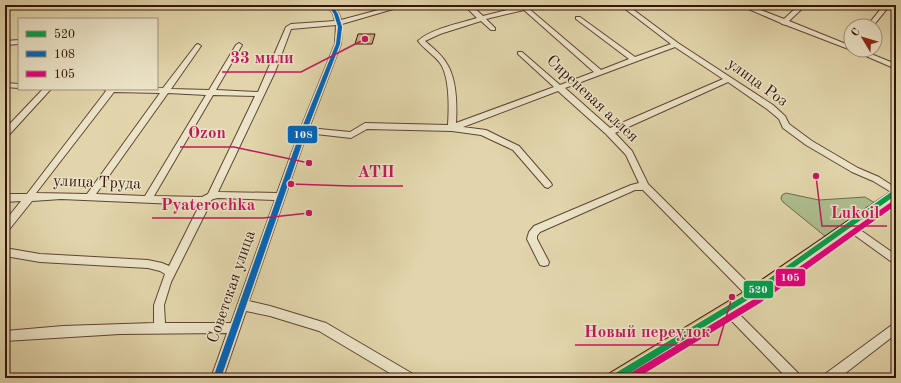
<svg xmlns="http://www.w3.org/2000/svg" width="901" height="383" viewBox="0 0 901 383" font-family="'Old Standard TT',serif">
	<rect width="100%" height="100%" fill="#e2d5ab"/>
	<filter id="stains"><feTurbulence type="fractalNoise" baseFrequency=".005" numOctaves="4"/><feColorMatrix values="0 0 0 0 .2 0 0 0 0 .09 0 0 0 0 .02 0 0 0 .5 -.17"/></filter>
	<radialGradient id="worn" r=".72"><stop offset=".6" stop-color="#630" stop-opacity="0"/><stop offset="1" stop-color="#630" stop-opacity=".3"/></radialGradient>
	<polygon fill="#adbe8e" stroke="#706a4c" points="786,193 819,200 865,197 875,203 874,205 826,237 783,202 781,199 782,195"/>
	<polygon fill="#dba982" stroke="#32150b" points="358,34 375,34 372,44 355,44"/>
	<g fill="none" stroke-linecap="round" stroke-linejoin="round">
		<g stroke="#5e4533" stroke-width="2">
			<g id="minor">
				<path d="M327,5H333L339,14L341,20L397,5H407L342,24L341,44L309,128L350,132L365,123L448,125C449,109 450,77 440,63C434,55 424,49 418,41C430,29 461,23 477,18L464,5H471L483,16L523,6L528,8L601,70L629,59L576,19V17H580L635,57L671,44L620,5H627L678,43L773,105L785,116L789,124L812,141L858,168L879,177L896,188V195L873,181L852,172L806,145L783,128L779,119L767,109L728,82L615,133L632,151L648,184L756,291L757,294L756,297L752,299L748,297L643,190H635L540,232L537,236V239L549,262L548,265L544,266L540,265L527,239L529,232L534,226L631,185L639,183L626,155L606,134L558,91L463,127L486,130L519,146L551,183L552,185L548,188L545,187L513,150L481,135L452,131L367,129L351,138L307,133L249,301L270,306L326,323L413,374L415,378H398L319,331L270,316L246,311L223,378H211L227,333L120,334L5,341V331L63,326L154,323V305L165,274L160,271L148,268L40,262L5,256V248L40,254L148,260L162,263L169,266L197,210L199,205L61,199L32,201L8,231L5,232V221L21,201L5,202V194H27L106,91L103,89L163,88L196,45L198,44L201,46L171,89L209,90L236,45L239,43L242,45L216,90L258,92L286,27L291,24L335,21L333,14ZM524,10L594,72L560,85L522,52H518V54L554,87L456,123C457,105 457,80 447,64C442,55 433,48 425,41L440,34L481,21L491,30H495V28L486,19ZM336,25L335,44L300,130L277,193L218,192L275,72L291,29ZM675,47L723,79L610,128L565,88ZM114,92L160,93L87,194L36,193ZM168,93L206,95L145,196L96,194ZM213,95L255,96L208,194L202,197L154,196ZM218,198L275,200L231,323H165L164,305L171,282L207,210L208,203L213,199Z"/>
				<polygon points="739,5 748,5 784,19 799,5 806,5 789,21 851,46 851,50 786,25 782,24 781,23"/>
				<polygon points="884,5 890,5 873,26 867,26"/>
				<polygon points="19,40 19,44 5,45 5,41"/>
				<polygon points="852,50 861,50 896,64 896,69"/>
				<polygon points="5,83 19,84 19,88 5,87"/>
				<polygon points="43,89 51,89 8,136 5,137 5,129"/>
				<polygon points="849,222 896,255 896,265 846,229 844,226 846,223"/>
				<polygon points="728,305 732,307 799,374 801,378 787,378 724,313 723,310 724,307"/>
				<polygon points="896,322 896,334 839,378 823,378 825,374"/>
			</g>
		</g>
		<g stroke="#32150b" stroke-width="2">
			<polygon id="major" points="896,188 896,198 757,298 628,378 608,378 610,373 747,290"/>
		</g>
		<use href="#minor" fill="#ece4c8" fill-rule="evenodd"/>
		<use href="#major" fill="#e1ba76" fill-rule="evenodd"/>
		<g stroke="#ece4c8" stroke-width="3">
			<polygon id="bus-1" points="894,190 896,190 896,195 754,296 622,378 611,378 612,375 750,292"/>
		</g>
		<g stroke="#ece4c8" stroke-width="3">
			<polygon id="bus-2" points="328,5 332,5 338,14 342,27 340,44 307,130 221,378 213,378 301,130 336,44 338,27 334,14"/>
		</g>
		<g stroke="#ece4c8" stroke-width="3">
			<polygon id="bus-3" points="894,200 896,200 896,205 760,303 637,378 626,378 627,375 754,299"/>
		</g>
		<use href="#bus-1" fill="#029f4e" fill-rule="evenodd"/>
		<use href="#bus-2" fill="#0065bd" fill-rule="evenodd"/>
		<use href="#bus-3" fill="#e5007d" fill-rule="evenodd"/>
	</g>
	<g text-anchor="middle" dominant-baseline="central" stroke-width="3" stroke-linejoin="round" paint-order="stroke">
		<g font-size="16" fill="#32150b" stroke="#ece4c8">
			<text transform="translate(757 83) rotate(36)">улица Роз</text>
			<text transform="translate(592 99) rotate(43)">Сиреневая аллея</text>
			<text transform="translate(97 183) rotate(2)">улица Труда</text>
			<text transform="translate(232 287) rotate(-71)">Советская улица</text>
		</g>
	</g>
	<path fill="none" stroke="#c2185b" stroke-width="1.5" d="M365 39L301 72H222M309 163L234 147H180M291 184L350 186H403M309 213L263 218H152M816 176L822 226H887M732 297L718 345H575"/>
	<g fill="#c2185b" stroke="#ece4c8" stroke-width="1.5">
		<circle cx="365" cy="39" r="4"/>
		<circle cx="309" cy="163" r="4"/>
		<circle cx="291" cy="184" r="4"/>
		<circle cx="309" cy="213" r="4"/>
		<circle cx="816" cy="176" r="4"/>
		<circle cx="732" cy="297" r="4"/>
	</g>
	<g font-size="17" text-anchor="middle" font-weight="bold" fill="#c2185b" stroke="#ece4c8" stroke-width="3" stroke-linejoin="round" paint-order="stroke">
		<text x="262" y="63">33 мили</text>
		<text x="207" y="138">Ozon</text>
		<text x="376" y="177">АТП</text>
		<text x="208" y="210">Pyaterochka</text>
		<text x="855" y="218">Lukoil</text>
		<text x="647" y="337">Новый переулок</text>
	</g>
	<g stroke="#ece4c8" stroke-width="1.5">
		<rect x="287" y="125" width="31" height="19" rx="4" fill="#0065bd"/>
		<rect x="775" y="268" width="31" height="19" rx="4" fill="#e5007d"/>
		<rect x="743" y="280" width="31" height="19" rx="4" fill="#029f4e"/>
	</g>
	<g font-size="11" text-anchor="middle" font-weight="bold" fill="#fff">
		<text x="303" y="138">108</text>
		<text x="790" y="281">105</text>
		<text x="758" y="293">520</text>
	</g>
	<rect width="901" height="383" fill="none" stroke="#e2d5ab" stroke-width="20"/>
	<rect x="6" y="6" width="889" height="371" fill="none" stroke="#32150b" stroke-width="2"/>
	<rect x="10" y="10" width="881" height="363" fill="none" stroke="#32150b"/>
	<rect x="18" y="18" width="140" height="72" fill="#ece4c8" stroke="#a2917c"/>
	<rect x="26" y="31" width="20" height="6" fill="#029f4e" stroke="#a2917c"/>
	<text x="54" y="38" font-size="12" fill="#32150b">520</text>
	<rect x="26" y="51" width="20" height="6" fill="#0065bd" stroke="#a2917c"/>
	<text x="54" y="58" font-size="12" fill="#32150b">108</text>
	<rect x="26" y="71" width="20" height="6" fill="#e5007d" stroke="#a2917c"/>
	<text x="54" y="78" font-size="12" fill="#32150b">105</text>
	<g transform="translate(863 38) rotate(308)"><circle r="19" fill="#ece4c8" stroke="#a2917c"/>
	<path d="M0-3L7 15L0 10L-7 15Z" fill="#8f2418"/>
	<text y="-6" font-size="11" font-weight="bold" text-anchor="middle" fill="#32150b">С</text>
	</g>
	<rect width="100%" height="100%" filter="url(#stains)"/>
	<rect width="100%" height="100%" fill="url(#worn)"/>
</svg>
